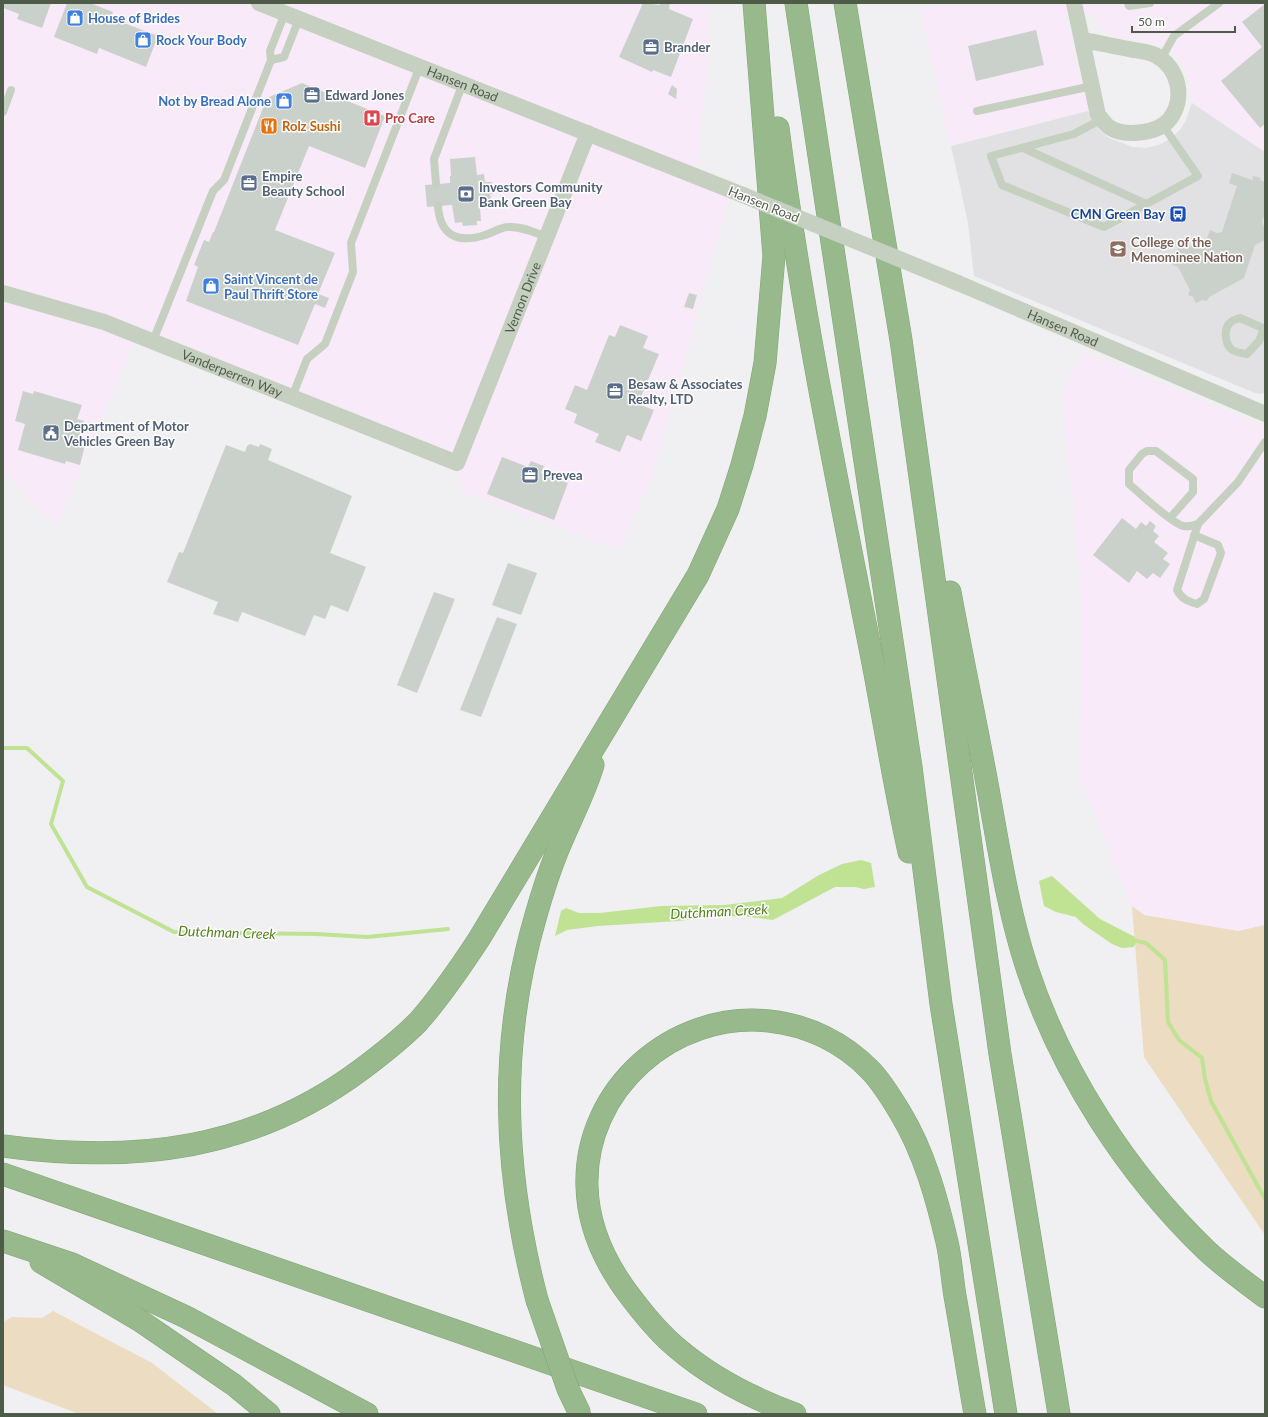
<svg xmlns="http://www.w3.org/2000/svg" width="1268" height="1417" viewBox="0 0 1268 1417" font-family="Lato,sans-serif">
	<rect width="100%" height="100%" fill="#f0eff1"/>
	<g fill="#f9eafa">
		<polygon points="3,3 706,3 709,45 696,176 730,190 653,473 618,549 463,492 457,463 136,335 56,526 8,476 3,474"/>
		<polygon points="951,3 1265,3 1265,152 1192,103 1190,77 1176,55 1163,45 1152,42 1115,37 1098,24 1092,12 1066,18 1088,111 951,146 921,9"/>
		<polygon points="1083,354 1111,363 1265,427 1265,925 1238,931 1144,915 1132,906 1080,776 1082,596 1062,391"/>
	</g>
	<polygon fill="#e1e0e2" points="1192,103 1265,152 1265,393 1261,394 1255,393 974,276 968,223 951,146 1088,111 1100,131 1109,138 1133,147 1146,148 1159,145 1170,139 1180,130 1186,120"/>
	<g fill="#ebdcc2">
		<polygon points="1132,906 1144,915 1238,931 1265,925 1265,1235 1144,1057"/>
		<polygon points="53,1311 152,1363 218,1414 79,1414 3,1385 3,1322 12,1317 42,1318"/>
	</g>
	<g fill="#bfe393">
		<polygon points="861,860 871,863 875,887 864,889 855,887 835,887 773,920 742,916 709,917 678,921 598,926 567,930 555,936 561,911 566,908 579,913 600,913 661,906 724,905 782,898 819,875 842,864"/>
		<polygon points="1052,876 1100,919 1135,937 1136,941 1134,947 1122,948 1112,944 1083,924 1076,917 1056,912 1044,906 1039,881"/>
	</g>
	<g fill="none" stroke-linecap="round" stroke-linejoin="round">
		<g stroke="#bfe393" stroke-width="4">
			<polyline points="3,748 27,748 63,781 51,824 87,887 174,932 316,934 367,937 448,929"/>
			<polyline points="1132,940 1146,943 1165,960 1168,1022 1179,1040 1202,1058 1205,1079 1211,1101 1265,1199"/>
		</g>
	</g>
	<g fill="#cad1ca">
		<polygon points="3,3 51,3 42,28 17,19 19,14 3,8"/>
		<polygon points="67,3 90,3 113,12 111,18 158,36 146,67 99,48 97,54 54,37"/>
		<polygon points="643,3 660,5 660,3 670,3 669,9 693,19 671,77 653,70 652,72 619,57"/>
		<polygon points="1265,4 1265,124 1260,128 1221,81 1262,47 1242,22"/>
		<polygon points="1036,30 1044,65 976,81 968,46"/>
		<polygon points="302,83 385,116 365,168 309,146 275,230 335,253 318,294 329,298 325,308 315,304 298,345 186,301 198,267 194,265 204,240 209,242 213,232 214,232 267,98"/>
		<polygon points="672,85 677,89 676,99 668,94"/>
		<polygon points="475,157 477,175 484,174 485,182 492,182 493,194 490,194 491,199 486,199 487,207 480,208 481,221 477,221 477,225 463,226 462,222 455,223 452,205 427,207 425,185 450,183 450,176 451,176 450,159"/>
		<polygon points="1232,173 1252,180 1253,176 1261,178 1260,180 1265,182 1265,213 1262,222 1265,229 1265,240 1255,245 1244,278 1209,297 1207,301 1202,300 1196,303 1193,297 1188,295 1190,290 1178,267 1172,265 1174,260 1172,256 1176,254 1179,246 1186,249 1207,239 1210,230 1217,233 1222,232 1237,186 1229,183"/>
		<polygon points="689,293 697,295 693,309 684,307"/>
		<polygon points="620,325 648,336 643,348 659,354 638,404 654,410 641,441 627,435 620,452 595,442 599,434 574,423 577,414 565,409 575,385 587,390 609,335 615,337"/>
		<polygon points="23,391 33,394 34,391 82,405 77,419 84,421 78,443 85,445 80,465 66,461 65,464 18,450 25,424 15,421"/>
		<polygon points="250,444 259,447 260,444 272,449 268,460 352,496 330,553 366,567 348,612 331,605 325,619 314,615 305,636 242,612 238,622 213,614 218,602 167,582 179,552 183,553 226,445 245,452 247,446"/>
		<polygon points="502,457 528,467 531,461 544,466 541,473 568,483 554,520 487,494"/>
		<polygon points="1122,518 1136,529 1141,522 1146,526 1150,521 1156,526 1153,531 1159,536 1154,542 1168,553 1163,559 1170,564 1160,578 1153,573 1147,579 1137,571 1129,583 1093,555"/>
		<polygon points="508,563 537,573 521,615 492,605"/>
		<polygon points="434,592 455,599 417,693 397,685"/>
		<polygon points="497,617 517,624 481,717 460,710"/>
	</g>
	<g fill="none" stroke-linecap="round" stroke-linejoin="round">
		<g stroke="#82a577" stroke-width="23">
			<g id="highway">
				<polyline points="796,3 911,767 941,1004 1006,1414"/>
				<polyline points="845,3 901,340 1000,1054 1059,1414"/>
				<path d="M778,128C801,308 838,485 873,663C885,726 895,789 909,852"/>
				<path d="M950,592C962,658 976,723 988,789C999,849 1008,910 1027,968C1061,1072 1127,1174 1206,1250C1224,1267 1245,1282 1265,1297"/>
				<path d="M3,1146C135,1164 254,1150 362,1069C382,1054 401,1039 418,1022C441,996 460,968 479,939L698,575L728,509L742,465L755,416L765,363L774,256L754,3"/>
				<polyline points="3,1174 696,1414"/>
				<polyline points="3,1241 72,1264 186,1317 367,1414"/>
				<polyline points="41,1262 139,1320 234,1385 269,1414"/>
				<path d="M537,1300C503,1170 498,1045 536,915C542,894 549,872 557,852C569,822 584,795 593,765"/>
				<path d="M795,1414C754,1399 711,1377 677,1348C660,1334 646,1317 633,1300C607,1267 588,1230 587,1186C584,1089 673,1011 769,1021C807,1025 843,1042 870,1070C882,1082 892,1099 901,1114C924,1152 937,1199 947,1242C951,1259 952,1278 955,1296C962,1335 968,1375 975,1414"/>
			</g>
		</g>
		<g stroke="#c6d0c1" stroke-width="8">
			<polyline points="1128,3 1129,6 1150,3"/>
			<polyline points="1161,59 1174,36 1219,3"/>
			<polyline points="271,60 284,57 299,19"/>
			<polyline points="977,111 1092,86"/>
			<polyline points="3,112 11,90"/>
			<polyline points="1102,119 1074,134 991,156 1002,185 1104,227 1198,176 1162,124"/>
			<polyline points="1023,148 1146,204"/>
			<polyline points="436,184 434,159 463,83"/>
			<path d="M438,206C440,235 457,244 485,235C493,233 500,227 508,227C522,226 535,233 547,237"/>
			<path d="M1264,329L1259,341L1247,354C1241,353 1236,353 1231,349C1225,343 1223,328 1231,322C1233,320 1237,319 1240,318L1265,329"/>
			<polyline points="153,341 213,191 224,180 271,60 270,51 285,13"/>
			<polyline points="292,397 307,359 325,344 353,272 351,243 420,66"/>
			<path d="M1170,518L1193,492V479L1156,451H1147L1142,454L1129,470V484C1141,494 1170,522 1183,526C1189,527 1192,526 1198,524L1238,482L1265,442"/>
			<path d="M1194,535L1218,545L1221,553L1204,599L1197,604C1187,601 1182,599 1177,590L1198,524"/>
		</g>
		<g stroke="#c6d0c1" stroke-width="16">
			<path id="s1" d="M259,3L743,195"/>
			<path d="M1074,3L1098,115C1102,119 1105,124 1109,127C1123,137 1157,134 1169,120C1186,99 1179,67 1155,55C1149,52 1141,51 1134,50C1117,47 1100,43 1083,40"/>
			<path id="s2" d="M958,283L1265,414"/>
			<path id="s3" d="M3,293L104,322L457,463L588,133"/>
		</g>
		<use href="#highway" stroke="#97b98c" stroke-width="22"/>
		<g stroke="#82a577" stroke-width="23" stroke-linecap="butt">
			<polyline id="highway-bridge" points="537,1300 568,1389 580,1414"/>
		</g>
		<polyline stroke="#c6d0c1" stroke-width="16" points="743,195 958,283"/>
		<use href="#highway-bridge" stroke="#97b98c" stroke-width="22"/>
	</g>
	<defs>
		<g id="shop-square" transform="scale(0.9)"><rect x="-9" y="-9" width="18" height="18" rx="4" fill="#3f7fe0" stroke="#fff"/><path d="M-5-2.5h2.3a2.7 3.5 0 0 1 5.4 0H5L5.5 6h-11ZM-1.5-2.5h3a1.5 2.3 0 0 0-3 0Z" fill="#fff"/></g>
		<g id="office-square" transform="scale(0.9)"><rect x="-9" y="-9" width="18" height="18" rx="4" fill="#5c6f8a" stroke="#fff"/><path d="M-6-3h4V-5.5h4V-3h4V5H-6ZM-1-4.5V-3h2v-1.5ZM-6 0V1H6V0Z" fill="#fff"/></g>
		<g id="hospital-square" transform="scale(0.9)"><rect x="-9" y="-9" width="18" height="18" rx="4" fill="#e0444e" stroke="#fff"/><path d="M-5-5h3v3.5h4V-5h3V5h-3V1.5h-4V5h-3Z" fill="#fff"/></g>
		<g id="restaurant-square" transform="scale(0.9)"><rect x="-9" y="-9" width="18" height="18" rx="4" fill="#e8710a" stroke="#fff"/><path d="M-5-6h1v4h1v-4h1v4h1v-4h1v5L-1.5 .5V6h-2V.5L-5-1ZM5-6V6H3V1.5H1.5Q1.5-4 5-6Z" fill="#fff"/></g>
		<g id="bank-square" transform="scale(0.9)"><rect x="-9" y="-9" width="18" height="18" rx="4" fill="#5c6f8a" stroke="#fff"/><path d="M-6-4H6V4H-6ZM0-2.3a2.3 2.3 0 1 0 0 4.6a2.3 2.3 0 1 0 0-4.6Z" fill="#fff"/></g>
		<g id="bus-square" transform="scale(0.9)"><rect x="-9" y="-9" width="18" height="18" rx="4" fill="#1a4fb4" stroke="#fff"/><path d="M-5-6H5V4H4V6H2V4H-2V6H-4V4H-5ZM-3.5-4V0h7V-4ZM-3.5 1.2v1.5H-2V1.2ZM2 1.2v1.5H3.5V1.2Z" fill="#fff"/></g>
		<g id="university-square" transform="scale(0.9)"><rect x="-9" y="-9" width="18" height="18" rx="4" fill="#8d6e63" stroke="#fff"/><path d="M0-5L7-2L0 1L-7-2ZM-4 1L0 2.5L4 1V4Q0 6-4 4Z" fill="#fff"/></g>
		<g id="civic-square" transform="scale(0.9)"><rect x="-9" y="-9" width="18" height="18" rx="4" fill="#5c6f8a" stroke="#fff"/><path d="M-.6-6.5H3V-4.5H.6V-3L4-1V1h2V6H-6V1h2V-1L-.6-3ZM-1.2 2.5V6h2.4V2.5Z" fill="#fff"/></g>
	</defs>
	<g fill-rule="evenodd">
		<use href="#shop-square" x="75" y="18"/>
		<use href="#shop-square" x="143" y="40"/>
		<use href="#office-square" x="651" y="47"/>
		<use href="#office-square" x="312" y="95"/>
		<use href="#shop-square" x="284" y="101"/>
		<use href="#hospital-square" x="372" y="118"/>
		<use href="#restaurant-square" x="269" y="126"/>
		<use href="#office-square" x="249" y="183"/>
		<use href="#bank-square" x="466" y="194"/>
		<use href="#bus-square" x="1178" y="214"/>
		<use href="#university-square" x="1118" y="249"/>
		<use href="#shop-square" x="211" y="286"/>
		<use href="#office-square" x="615" y="391"/>
		<use href="#civic-square" x="51" y="433"/>
		<use href="#office-square" x="530" y="475"/>
	</g>
	<g text-anchor="middle" dominant-baseline="central" stroke-width="3" stroke-linejoin="round" paint-order="stroke">
		<g font-size="13" font-weight="bold" fill="#366cbe" stroke="#fff" text-anchor="start">
			<text x="88" y="18">House of Brides</text>
			<text x="156" y="40">Rock Your Body</text>
			<text x="271" y="101" text-anchor="end">Not by Bread Alone</text>
			<text x="224" y="279">Saint Vincent de<tspan x="224" dy="15">Paul Thrift Store</tspan></text>
		</g>
		<g font-size="13" font-weight="bold" fill="#4e5e75" stroke="#fff" text-anchor="start">
			<text x="664" y="47">Brander</text>
			<text x="325" y="95">Edward Jones</text>
			<text x="262" y="176">Empire<tspan x="262" dy="15">Beauty School</tspan></text>
			<text x="479" y="187">Investors Community<tspan x="479" dy="15">Bank Green Bay</tspan></text>
			<text x="628" y="384">Besaw &amp; Associates<tspan x="628" dy="15">Realty, LTD</tspan></text>
			<text x="64" y="426">Department of Motor<tspan x="64" dy="15">Vehicles Green Bay</tspan></text>
			<text x="543" y="475">Prevea</text>
		</g>
		<g font-size="13" fill="#4e5b49" stroke="#fff">
			<text stroke="none"><textPath href="#s1" startOffset="219">Hansen Road</textPath></text>
			<text transform="translate(764 204) rotate(22)">Hansen Road</text>
			<text stroke="none"><textPath href="#s3" startOffset="663">Vernon Drive</textPath></text>
			<text stroke="none"><textPath href="#s2" startOffset="114">Hansen Road</textPath></text>
			<text stroke="none"><textPath href="#s3" startOffset="243">Vanderperren Way</textPath></text>
		</g>
		<g font-size="13" font-weight="bold" fill="#be3a42" stroke="#fff" text-anchor="start">
			<text x="385" y="118">Pro Care</text>
		</g>
		<g font-size="13" font-weight="bold" fill="#c56008" stroke="#fff" text-anchor="start">
			<text x="282" y="126">Rolz Sushi</text>
		</g>
		<g font-size="13" font-weight="bold" fill="#164399" stroke="#fff" text-anchor="end">
			<text x="1165" y="214">CMN Green Bay</text>
		</g>
		<g font-size="13" font-weight="bold" fill="#785e54" stroke="#fff" text-anchor="start">
			<text x="1131" y="242">College of the<tspan x="1131" dy="15">Menominee Nation</tspan></text>
		</g>
		<g font-size="14" font-style="italic" fill="#518018" stroke="#fff">
			<text transform="translate(719 911) rotate(-3)">Dutchman Creek</text>
			<text transform="translate(227 932) rotate(2)">Dutchman Creek</text>
		</g>
	</g>
	<rect width="1268" height="1417" fill="none" stroke="#4e5b49" stroke-width="8"/>
	<path d="M1132 26v6h103v-6" fill="none" stroke="#4e5b49" stroke-width="2"/>
	<text x="1138" y="26" font-size="12" fill="#4e5b49" stroke="#ffffff" stroke-width="3" paint-order="stroke">50 m</text>
</svg>
